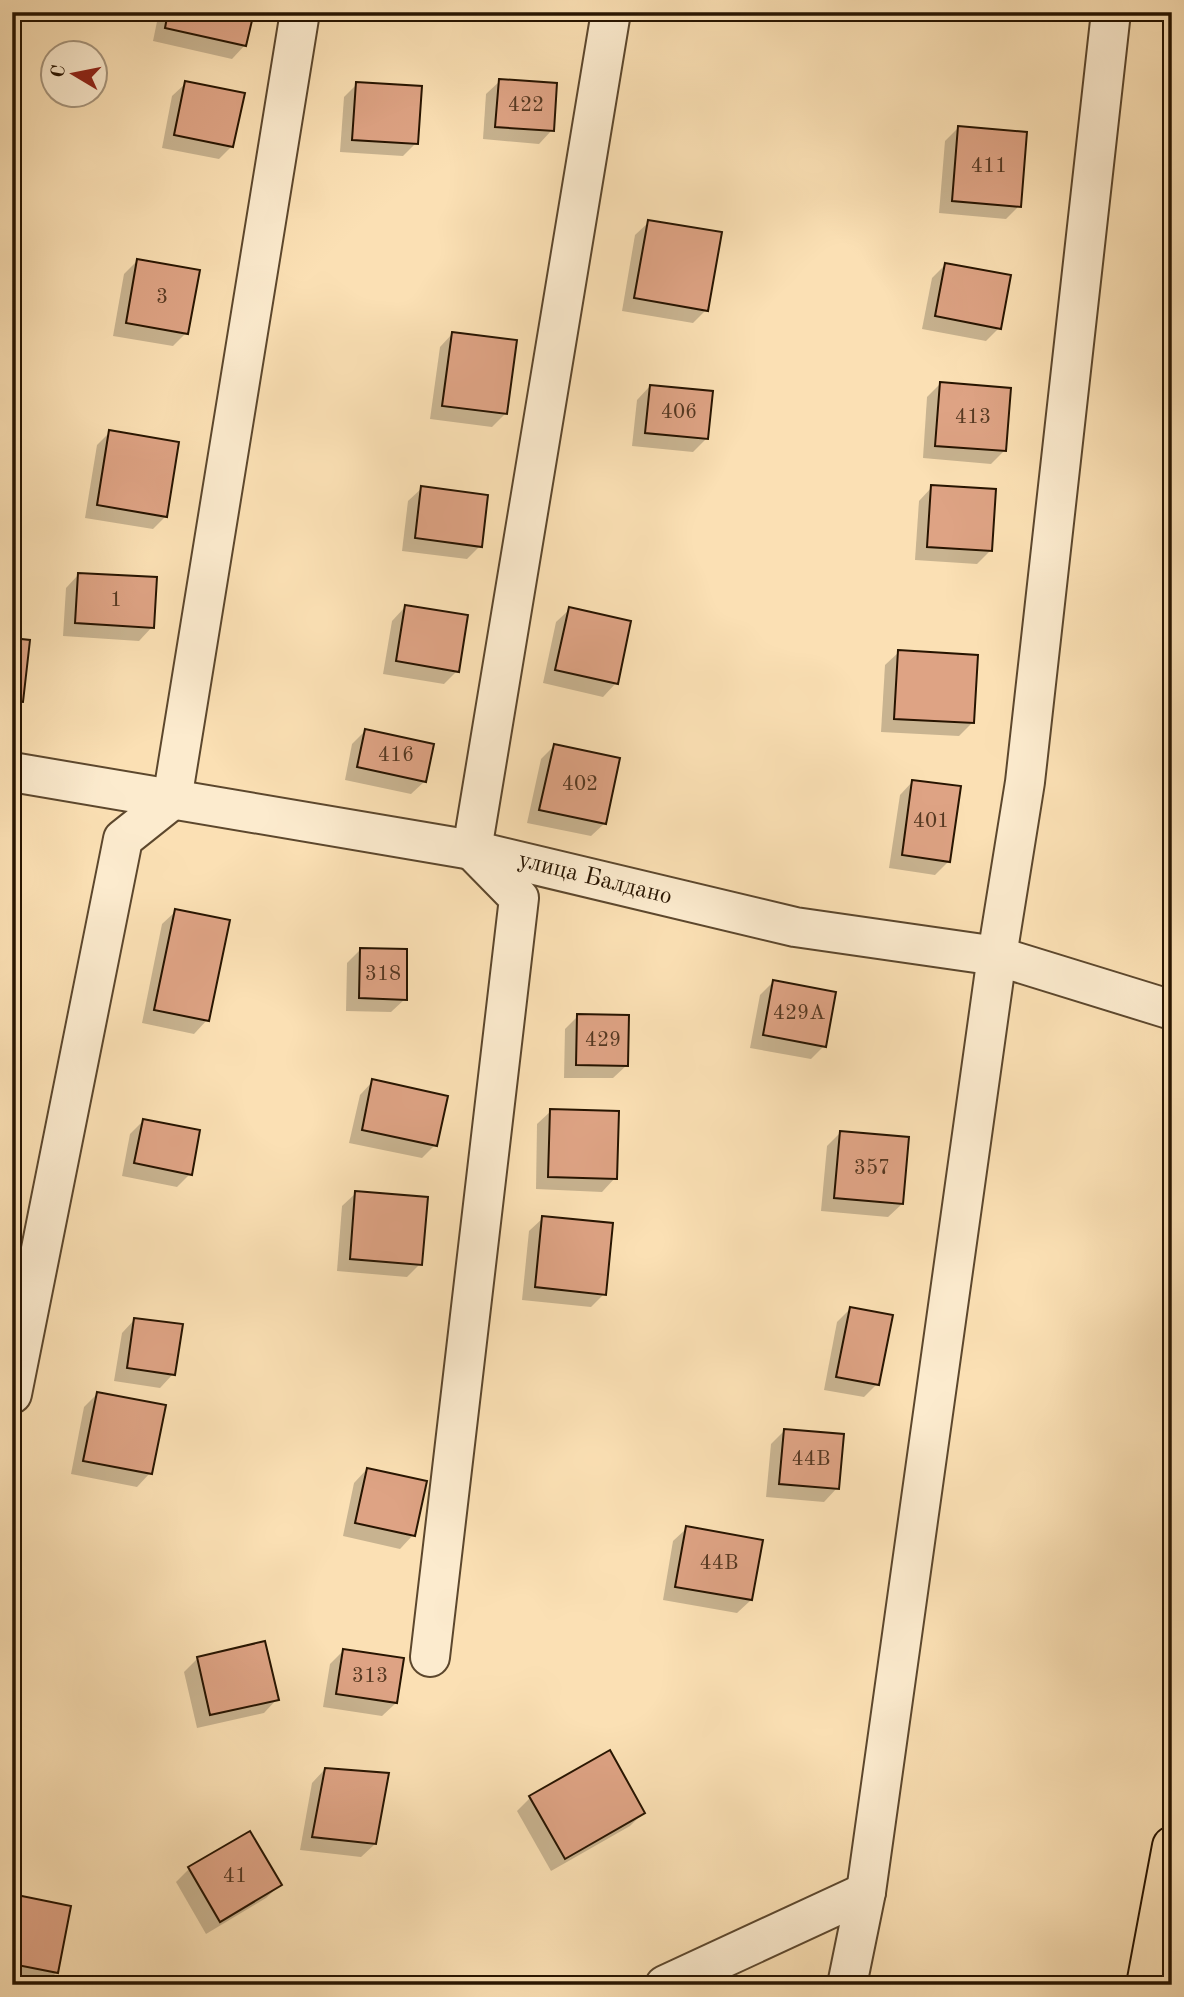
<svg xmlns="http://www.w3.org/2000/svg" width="1184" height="1997" viewBox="0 0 1184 1997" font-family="'Old Standard TT',serif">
	<rect width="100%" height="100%" fill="#fbe0b4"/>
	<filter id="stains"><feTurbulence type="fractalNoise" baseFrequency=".00286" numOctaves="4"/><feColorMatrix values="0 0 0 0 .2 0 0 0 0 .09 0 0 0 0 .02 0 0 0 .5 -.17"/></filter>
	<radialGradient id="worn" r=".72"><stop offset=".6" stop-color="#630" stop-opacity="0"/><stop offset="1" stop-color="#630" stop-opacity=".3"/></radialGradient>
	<g fill="#0003">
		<polygon points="159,12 252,12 245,45 232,59 153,41"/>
		<polygon points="500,81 552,130 539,144 483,139 486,94"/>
		<polygon points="186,83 232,146 219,159 162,148 172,96"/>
		<polygon points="357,84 416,143 403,156 340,152 344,97"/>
		<polygon points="958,128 1019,206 1006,219 939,213 945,141"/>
		<polygon points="649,222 706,310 693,323 622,311 635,235"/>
		<polygon points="137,261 186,333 173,346 113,336 124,274"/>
		<polygon points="945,265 999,328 986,341 922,329 932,278"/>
		<polygon points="453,333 505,414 492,427 430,419 440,347"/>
		<polygon points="940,384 1005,450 991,464 923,458 927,397"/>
		<polygon points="650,386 706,439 693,452 632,446 637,400"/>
		<polygon points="110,432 166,516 153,529 85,518 97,445"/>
		<polygon points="932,487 990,551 977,564 915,560 919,501"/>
		<polygon points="422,488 480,546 467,559 402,551 408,501"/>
		<polygon points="79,574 152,627 139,641 63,636 66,588"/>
		<polygon points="405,607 457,671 444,684 383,674 392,621"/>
		<polygon points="570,609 616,683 603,697 543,683 556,622"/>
		<polygon points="12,640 22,701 12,711"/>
		<polygon points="899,652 972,723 959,736 881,732 885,665"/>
		<polygon points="365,731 425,781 411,794 345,780 352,744"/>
		<polygon points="554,746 605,823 591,836 527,823 541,759"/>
		<polygon points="913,781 949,861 935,875 889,868 900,795"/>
		<polygon points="176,911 207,1020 194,1034 142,1023 162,924"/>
		<polygon points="360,950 405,999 391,1012 346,1011 347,963"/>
		<polygon points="773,982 824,1046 811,1059 750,1048 760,995"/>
		<polygon points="578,1016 627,1065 613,1078 564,1078 565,1029"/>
		<polygon points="373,1081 435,1145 422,1158 349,1143 360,1095"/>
		<polygon points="551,1111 615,1178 602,1192 536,1189 537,1124"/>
		<polygon points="143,1121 190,1174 177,1187 122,1176 130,1134"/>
		<polygon points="840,1133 902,1204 888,1217 821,1211 827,1146"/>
		<polygon points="356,1193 420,1264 407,1277 337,1271 342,1206"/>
		<polygon points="543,1218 604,1294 591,1307 522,1300 529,1231"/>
		<polygon points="851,1308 877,1384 864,1397 824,1390 837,1322"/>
		<polygon points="135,1319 173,1374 160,1388 114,1381 122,1333"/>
		<polygon points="97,1394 150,1473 137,1487 71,1474 84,1407"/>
		<polygon points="784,1431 837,1488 824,1502 766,1497 771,1444"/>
		<polygon points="367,1469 413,1535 400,1549 343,1536 354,1483"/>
		<polygon points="687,1528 751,1600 737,1613 663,1600 673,1541"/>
		<polygon points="343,1651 396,1703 382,1716 323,1707 330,1664"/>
		<polygon points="197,1659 277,1699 264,1713 197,1728 184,1672"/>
		<polygon points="325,1769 375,1844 361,1857 300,1850 312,1783"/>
		<polygon points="530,1798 643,1813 630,1826 551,1871 517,1811"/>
		<polygon points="189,1869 280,1885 266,1898 206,1934 176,1882"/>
		<polygon points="12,1895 57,1972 44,1985 12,1979"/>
	</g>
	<g fill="#dea384" stroke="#271400" stroke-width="2">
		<polygon points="168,12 254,12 246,46 165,28"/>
		<polygon points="499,79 557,83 554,131 495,127"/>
		<polygon points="185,81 245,93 233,147 174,135"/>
		<polygon points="356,82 422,86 418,144 352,140"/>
		<polygon points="958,126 1027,132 1021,207 952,201"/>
		<polygon points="648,220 722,232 708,311 634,298"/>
		<polygon points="137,259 200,270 188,334 126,323"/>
		<polygon points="945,263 1011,275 1001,329 935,316"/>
		<polygon points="452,332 517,340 507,414 442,406"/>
		<polygon points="940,382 1011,388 1006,451 935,446"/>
		<polygon points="650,385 713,391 708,439 645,433"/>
		<polygon points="109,430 179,442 167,517 97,505"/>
		<polygon points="931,485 996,489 992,551 927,547"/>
		<polygon points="421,486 488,495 482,547 415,538"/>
		<polygon points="78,573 157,577 154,628 75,623"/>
		<polygon points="405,605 468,615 459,672 396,661"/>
		<polygon points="569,607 631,621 618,684 555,670"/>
		<polygon points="12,638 30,640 23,702 12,701"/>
		<polygon points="898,650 978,655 974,723 894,719"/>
		<polygon points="365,729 434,744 426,782 357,767"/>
		<polygon points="554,744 620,758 606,824 539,810"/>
		<polygon points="912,780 961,786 950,862 902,855"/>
		<polygon points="175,909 230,920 209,1021 154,1010"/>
		<polygon points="360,948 407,949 407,1000 359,998"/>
		<polygon points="773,980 836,992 826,1047 763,1035"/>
		<polygon points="577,1014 629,1015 628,1066 576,1065"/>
		<polygon points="12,1026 19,1027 12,1057"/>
		<polygon points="372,1079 448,1096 437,1146 362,1130"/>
		<polygon points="550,1109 619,1111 617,1179 548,1177"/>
		<polygon points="143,1119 200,1130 192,1175 134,1163"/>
		<polygon points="840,1131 909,1137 903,1204 834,1198"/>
		<polygon points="355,1191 428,1197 422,1265 350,1259"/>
		<polygon points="542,1216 613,1223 606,1295 535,1287"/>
		<polygon points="850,1307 893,1315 879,1385 836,1377"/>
		<polygon points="134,1318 183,1324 175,1375 127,1368"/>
		<polygon points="97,1392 166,1405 152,1474 83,1461"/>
		<polygon points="784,1429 844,1434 839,1489 779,1484"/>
		<polygon points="367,1468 427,1481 415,1536 355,1523"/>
		<polygon points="686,1526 763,1540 752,1600 675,1587"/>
		<polygon points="265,1641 279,1700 210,1715 197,1657"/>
		<polygon points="343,1649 404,1658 397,1703 336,1694"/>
		<polygon points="610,1750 645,1813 565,1859 529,1796"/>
		<polygon points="325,1768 389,1773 376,1844 312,1837"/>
		<polygon points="250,1831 282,1885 220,1922 188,1867"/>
		<polygon points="12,1894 71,1906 58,1973 12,1964"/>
	</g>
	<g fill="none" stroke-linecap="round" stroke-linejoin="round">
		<g stroke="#5c472d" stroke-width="42">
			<g id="street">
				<polyline points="12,772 472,850 795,927 997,956 1172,1010"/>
				<polyline points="12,1394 123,839 172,800 300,12"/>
				<polyline points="430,1657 519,898 472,850 611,12"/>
				<polyline points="665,1985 866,1892"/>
				<polyline points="847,1985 866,1892 997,956 1025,782 1111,12"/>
			</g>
		</g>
		<g stroke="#271400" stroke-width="42">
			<polyline id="primary" points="1146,1985 1172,1846"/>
		</g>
		<use href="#street" stroke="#fcebce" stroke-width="38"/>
		<use href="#primary" stroke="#fbe0b4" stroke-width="38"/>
	</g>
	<g text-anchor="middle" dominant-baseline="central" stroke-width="5" stroke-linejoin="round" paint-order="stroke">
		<g font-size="21" fill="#553821">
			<text x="526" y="105">422</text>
			<text x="989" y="166">411</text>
			<text x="162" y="297">3</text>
			<text x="679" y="412">406</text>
			<text x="973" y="417">413</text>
			<text x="116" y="600">1</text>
			<text x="396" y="755">416</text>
			<text x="580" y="784">402</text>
			<text x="931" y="821">401</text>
			<text x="383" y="974">318</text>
			<text x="799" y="1013">429А</text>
			<text x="603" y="1040">429</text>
			<text x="872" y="1168">357</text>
			<text x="811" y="1459">44В</text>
			<text x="719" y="1563">44В</text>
			<text x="370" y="1676">313</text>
			<text x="235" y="1876">41</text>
		</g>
		<g font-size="24" fill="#271400" stroke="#fcebce">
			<text transform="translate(595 879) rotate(14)">улица Балдано</text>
		</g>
	</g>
	<rect width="1184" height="1997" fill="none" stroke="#fbe0b4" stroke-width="42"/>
	<rect x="14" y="14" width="1156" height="1969" fill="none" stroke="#271400" stroke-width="3.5"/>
	<rect x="21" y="21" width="1142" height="1955" fill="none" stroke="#271400" stroke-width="2"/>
	<g transform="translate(74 74) rotate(280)"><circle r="33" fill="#fcebce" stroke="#a7957c" stroke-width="2"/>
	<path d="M0-5L12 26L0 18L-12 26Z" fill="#8f2418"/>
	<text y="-10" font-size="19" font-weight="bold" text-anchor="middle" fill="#271400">С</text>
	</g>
	<rect width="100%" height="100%" filter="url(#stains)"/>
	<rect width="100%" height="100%" fill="url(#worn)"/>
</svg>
